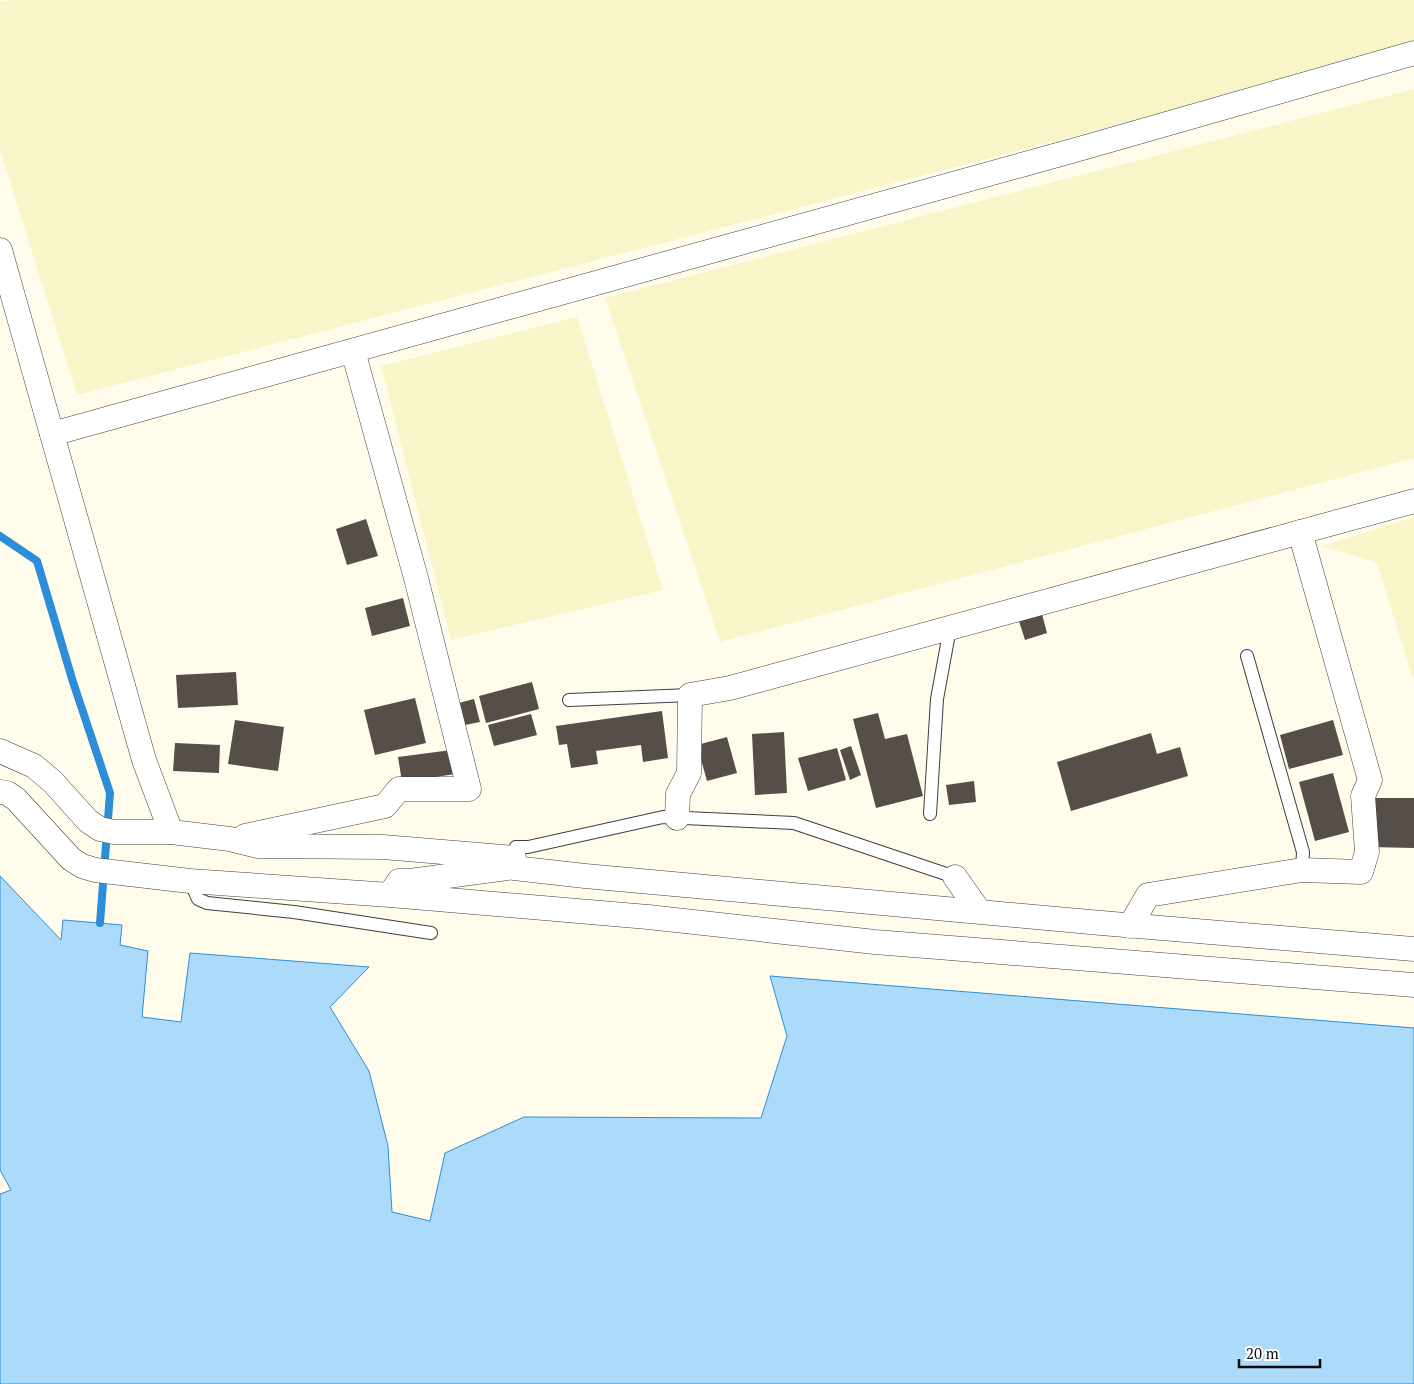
<svg xmlns="http://www.w3.org/2000/svg" width="1414" height="1384" viewBox="0 0 1414 1384" font-family="'PT Serif',serif">
	<rect width="100%" height="100%" fill="#fffceb"/>
	<g fill="#f8f5c9">
		<polygon points="9,0 1414,0 1414,48 77,395 0,150 0,2"/>
		<polygon points="1414,89 1414,458 720,642 605,298"/>
		<polygon points="577,317 663,590 451,640 381,366"/>
		<polygon points="1414,517 1414,682 1377,563 1322,546"/>
	</g>
	<polygon fill="#abdafb" stroke="#2c8ed9" points="0,876 61,940 63,920 122,925 120,945 148,951 142,1017 181,1022 190,953 369,967 330,1007 369,1071 388,1146 392,1212 430,1221 445,1153 524,1117 761,1118 787,1036 770,976 1414,1028 1414,1384 0,1384 0,1194 11,1190 0,1170"/>
	<g fill="none" stroke-linecap="round" stroke-linejoin="round">
		<polyline stroke="#2c8ed9" stroke-width="8" points="0,536 37,561 73,682 110,793 100,923"/>
	</g>
	<g fill="#564e48">
		<polygon points="366,519 378,556 347,565 336,529"/>
		<polygon points="403,598 410,626 372,636 365,608"/>
		<polygon points="1042,614 1047,633 1025,640 1019,621"/>
		<polygon points="236,672 238,705 178,708 176,675"/>
		<polygon points="532,682 539,709 486,723 479,696"/>
		<polygon points="415,698 426,743 375,755 364,710"/>
		<polygon points="474,699 480,722 460,726 455,704"/>
		<polygon points="662,711 668,758 643,762 641,745 596,751 598,764 571,768 567,744 559,745 556,726"/>
		<polygon points="878,713 885,739 907,734 923,796 876,808 853,719"/>
		<polygon points="531,714 537,735 494,746 488,725"/>
		<polygon points="235,720 284,727 278,771 228,764"/>
		<polygon points="1333,720 1343,755 1289,769 1280,735"/>
		<polygon points="784,732 787,793 755,795 752,734"/>
		<polygon points="1151,733 1157,754 1180,747 1188,776 1071,811 1057,762"/>
		<polygon points="727,737 737,773 707,781 697,745"/>
		<polygon points="175,743 220,745 219,773 173,771"/>
		<polygon points="851,746 861,775 850,780 840,750"/>
		<polygon points="837,748 846,780 808,791 798,758"/>
		<polygon points="459,749 462,773 402,782 398,757"/>
		<polygon points="1333,773 1349,832 1315,841 1299,782"/>
		<polygon points="974,781 976,802 949,805 946,785"/>
		<polygon points="1370,798 1414,798 1414,848 1370,847"/>
	</g>
	<g fill="none" stroke-linecap="round" stroke-linejoin="round">
		<g stroke="#3f3f3f" stroke-width="14">
			<g id="service">
				<polyline points="1247,656 1303,852 1302,870"/>
				<polyline points="569,700 690,695"/>
				<polyline points="930,814 937,699 950,628"/>
				<polyline points="514,858 516,847 528,847 663,817 794,823 955,877"/>
				<polyline points="190,881 198,899 207,903 294,912 431,933"/>
			</g>
		</g>
		<g stroke="#3f3f3f" stroke-width="25">
			<g id="minor">
				<polyline points="0,250 144,760 171,832"/>
				<polyline points="52,434 1086,147 1414,53"/>
				<polyline points="0,751 34,766 53,782 88,821 100,829 114,832 171,832 230,839 258,846 383,847 514,858 514,868 585,876 1101,923 1414,949"/>
				<polyline points="0,792 7,793 16,799 71,859 82,866 95,870 190,881 390,895 648,917 875,942 1414,985"/>
				<polyline points="677,818 678,794 689,773 690,695 730,688 1414,501"/>
				<polyline points="245,836 385,806 399,789 469,789 416,578 353,351"/>
				<polyline points="955,877 979,911"/>
				<polyline points="391,893 399,881 410,881 507,868"/>
				<polyline points="1130,926 1148,895 1302,870 1361,872 1367,852 1363,796 1370,780 1300,532"/>
			</g>
		</g>
		<use href="#service" stroke="#fff" stroke-width="12"/>
		<use href="#minor" stroke="#fff" stroke-width="24"/>
	</g>
	<path d="M1239 1359v8h81v-8" fill="none" stroke="#0c0c0c" stroke-width="2.5"/>
	<text x="1246" y="1359" font-size="15" fill="#0c0c0c" stroke="#ffffff" stroke-width="4" paint-order="stroke">20 m</text>
</svg>
